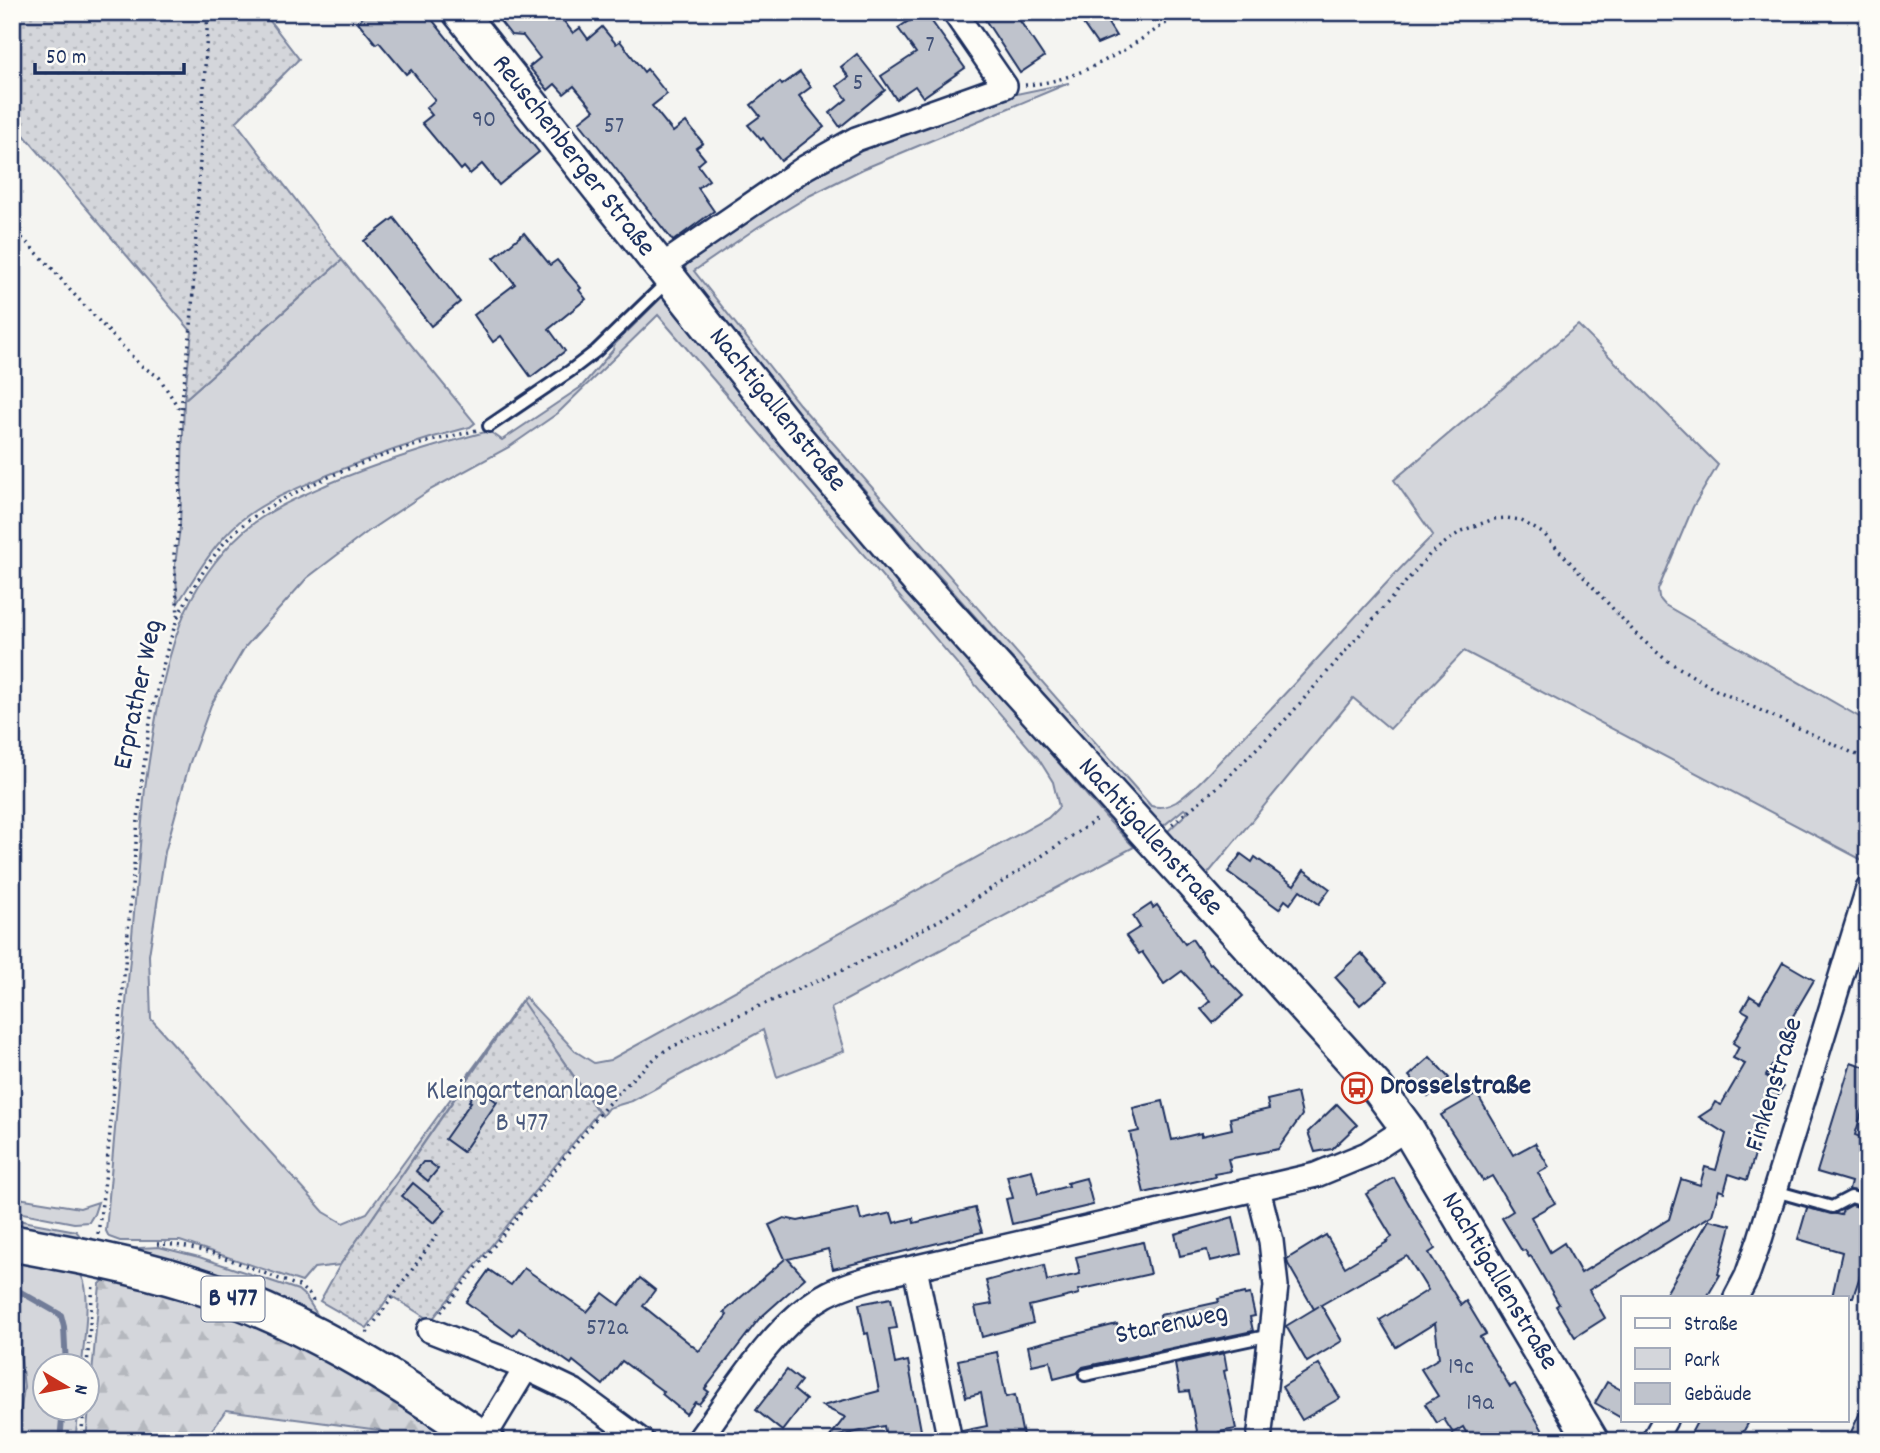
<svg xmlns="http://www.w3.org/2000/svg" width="1880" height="1453" viewBox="0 0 1880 1453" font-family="Dekko,sans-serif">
	<defs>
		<pattern id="forest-firs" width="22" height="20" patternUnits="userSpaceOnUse" patternTransform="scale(1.75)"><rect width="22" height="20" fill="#d4d6db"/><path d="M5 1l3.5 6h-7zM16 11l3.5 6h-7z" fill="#b5b8be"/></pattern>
		<pattern id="garden-dots" width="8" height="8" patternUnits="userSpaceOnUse" patternTransform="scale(1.75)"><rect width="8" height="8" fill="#d4d6db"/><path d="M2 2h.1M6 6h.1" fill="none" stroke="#b5b8be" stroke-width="1.8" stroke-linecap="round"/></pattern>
	</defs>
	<rect width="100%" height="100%" fill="#f4f4f1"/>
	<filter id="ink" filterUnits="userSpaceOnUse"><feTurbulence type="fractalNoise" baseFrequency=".0143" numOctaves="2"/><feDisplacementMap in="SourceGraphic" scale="14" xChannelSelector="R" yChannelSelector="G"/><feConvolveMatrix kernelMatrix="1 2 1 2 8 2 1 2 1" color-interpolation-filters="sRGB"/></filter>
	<g filter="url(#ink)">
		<g fill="#d4d6db" stroke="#78829c" stroke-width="2" fill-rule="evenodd">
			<path d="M1069,83L863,169L811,195L758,227L694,271L799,404L1151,806C1161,808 1167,807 1176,802C1194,791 1219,762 1234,746C1303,679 1364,603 1433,535L1394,480L1578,325L1718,465L1693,507L1658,590L1659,598L1665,605L1868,722L1866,862L1464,651L1390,729L1353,698L1207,875L1167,832L1188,812L1184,809L1162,827L932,568L806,422L685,271L686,263L811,174L859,146L1002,97Z"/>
			<path d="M342,260L475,423L470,427C419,440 372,456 323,477C295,489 263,502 239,522C214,544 196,575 178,603L175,565L180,528L184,400Z"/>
			<path d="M662,297L781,444L1110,822L1134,847L831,1008L844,1051L777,1077L763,1030L632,1101L608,1108L602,1116L521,1001L340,1265L314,1268L302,1282L180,1241H120L109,1237L106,1231L145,788C153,732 161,675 181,622C193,589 218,554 244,531C268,510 299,497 328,484C382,461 432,446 489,431L502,440L581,387L613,350L614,345ZM658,315L1038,758L1053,782L1059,807L1048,818L610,1060L594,1063L575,1051L525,997L367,1213L343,1223L324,1212L151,1019L149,955L165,852L189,765L211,705L245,647L307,578L370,530L430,490L509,447L558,413Z"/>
			<polygon points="12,1197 80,1208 98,1202 94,1214 89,1222 74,1223 12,1211"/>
			<polygon points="12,1219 76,1231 80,1236 74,1243 12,1231"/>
			<polygon points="159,1247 199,1257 298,1290 306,1297 320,1319 406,1367 475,1413 121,1249"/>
			<path d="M12,1255C28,1258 70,1262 80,1274C93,1289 83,1345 82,1365L46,1366V1408H79L75,1441H16L24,1387L20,1352L12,1338Z"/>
		</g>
		<polygon fill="url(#forest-firs)" stroke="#78829c" stroke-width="2" points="107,1277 226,1311 307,1344 466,1441 396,1441 379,1430 226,1410 204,1441 86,1441 100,1284"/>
		<g fill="url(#garden-dots)" stroke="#78829c" stroke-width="2">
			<polygon points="12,12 263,12 299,59 236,122 342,260 184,400 192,332 12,121"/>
			<polygon points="522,1001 598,1112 431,1321 390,1295 367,1328 320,1301 340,1265"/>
		</g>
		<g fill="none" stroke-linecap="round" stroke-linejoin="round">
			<g stroke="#717c98" stroke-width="6">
				<polyline points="12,1287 61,1315 64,1327 66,1366"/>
				<polyline points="60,1441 63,1408"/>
			</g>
		</g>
		<g fill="#bfc3cc" stroke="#1b2f5e" stroke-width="2">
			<polygon points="367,12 426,12 539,152 499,185 482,164 470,174 464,167 461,170 422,123 432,115 426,108 435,100 411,70 406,74 379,42 376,44 358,22"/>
			<polygon points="493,12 557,12 573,33 580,28 588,39 602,27 616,44 620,41 644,72 647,69 667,94 652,106 673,132 686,122 703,143 696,148 705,159 698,165 709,180 698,188 714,211 673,241 579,122 594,110 574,86 564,94 555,84 548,90 529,67 540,58 523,36 511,35"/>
			<polygon points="904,12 925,12 965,68 923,97 915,86 896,99 881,76 916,53 898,28 910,20"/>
			<polygon points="980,12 1014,12 1044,57 1020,73"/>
			<polygon points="1088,12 1101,12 1116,36 1097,44 1079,18"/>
			<polygon points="857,54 885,90 840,127 830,113 847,99 837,86 849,77 841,67"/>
			<polygon points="800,72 811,87 799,96 824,127 781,161 763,138 761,140 748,125 760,116 751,105 780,82 782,85"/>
			<polygon points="394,218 460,302 431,326 364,241"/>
			<polygon points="524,233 550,265 557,260 581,288 579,290 586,299 549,329 565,351 531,377 501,336 493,342 474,315 515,284 494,258"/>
			<polygon points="1241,854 1252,862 1255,857 1294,885 1304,870 1330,889 1319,904 1300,890 1290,904 1285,900 1279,909 1228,872"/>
			<polygon points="1151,904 1153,908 1157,905 1185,944 1192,939 1209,964 1211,963 1243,996 1213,1023 1201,1009 1210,1001 1182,971 1164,984 1142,952 1139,954 1126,936 1140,927 1133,916"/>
			<polygon points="1361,953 1387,982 1360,1005 1335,977"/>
			<polygon points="1783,962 1814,980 1783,1033 1789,1037 1766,1076 1783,1087 1749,1146 1757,1148 1747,1180 1729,1174 1724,1192 1719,1190 1712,1215 1589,1290 1605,1318 1575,1337 1556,1306 1559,1304 1531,1256 1529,1257 1525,1250 1522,1251 1502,1218 1513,1211 1492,1176 1483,1181 1441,1115 1477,1094 1513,1155 1535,1143 1549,1167 1538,1173 1555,1203 1531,1217 1550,1252 1564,1243 1581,1273 1669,1219 1681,1179 1700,1185 1705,1167 1716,1170 1726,1134 1699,1117 1711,1109 1715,1102 1721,1105 1745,1064 1733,1058 1739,1047 1733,1043 1749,1014 1742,1010 1750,996 1760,1002"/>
			<polygon points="1430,1057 1449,1078 1428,1097 1409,1076"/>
			<polygon points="1851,1062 1868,1068 1868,1093 1855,1135 1863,1138 1861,1142 1868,1141 1868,1194 1849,1190 1851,1182 1817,1172"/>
			<polygon points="478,1088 497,1102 463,1152 445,1139 471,1102 469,1101"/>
			<polygon points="1297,1093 1302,1115 1278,1149 1228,1159 1231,1171 1214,1174 1215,1177 1144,1193 1130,1133 1139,1131 1133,1108 1163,1101 1172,1140 1201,1133 1201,1136 1232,1129 1230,1118 1269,1109 1267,1100"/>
			<polygon points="1337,1104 1357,1125 1332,1149 1315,1152 1308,1132"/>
			<polygon points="423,1162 429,1162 438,1169 428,1181 416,1171"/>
			<polygon points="1032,1170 1038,1194 1068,1186 1067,1183 1086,1178 1093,1205 1012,1224 1006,1199 1013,1198 1007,1176"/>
			<polygon points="1394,1178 1435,1249 1429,1253 1461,1305 1466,1301 1486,1334 1480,1337 1510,1387 1515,1384 1549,1441 1471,1441 1463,1427 1453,1433 1444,1419 1437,1423 1425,1404 1438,1396 1421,1369 1439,1358 1435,1323 1396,1347 1380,1320 1428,1290 1407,1256 1321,1305 1342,1341 1307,1362 1286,1326 1319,1306 1314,1309 1288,1264 1287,1259 1326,1235 1345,1267 1387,1242 1386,1241 1392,1237 1366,1194"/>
			<polygon points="413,1183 446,1210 434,1223 402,1196"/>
			<polygon points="1852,1205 1868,1210 1868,1278 1860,1276 1853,1297 1832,1297 1842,1252 1798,1239 1807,1208 1841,1215 1843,1210"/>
			<polygon points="858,1208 861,1220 891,1213 894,1223 913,1218 914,1223 975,1208 982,1232 833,1269 828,1249 788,1259 805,1278 759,1319 705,1389 709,1392 699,1404 695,1402 686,1414 662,1394 664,1392 622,1361 603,1385 573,1361 571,1364 519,1328 513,1336 466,1302 489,1270 511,1285 524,1268 587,1312 603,1293 619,1305 640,1278 655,1290 643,1306 699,1351 727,1315 724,1312 785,1259 769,1225 784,1218 798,1221"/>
			<polygon points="1233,1217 1241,1254 1210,1261 1207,1250 1180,1256 1175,1234"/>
			<polygon points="1709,1220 1731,1225 1718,1274 1720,1275 1707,1297 1664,1297"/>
			<polygon points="1143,1242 1150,1274 1078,1290 1079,1294 1029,1306 1033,1323 982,1337 975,1307 992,1304 986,1281 1044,1265 1047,1281 1080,1274 1076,1257"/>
			<polygon points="1245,1293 1245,1295 1250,1294 1255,1316 1250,1317 1253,1331 1083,1367 1077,1373 1054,1379 1050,1361 1032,1365 1028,1346 1117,1324 1119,1331 1161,1321 1160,1315 1219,1302 1218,1299"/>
			<polygon points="891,1298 897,1328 889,1329 895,1364 908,1361 923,1441 887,1441 884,1426 829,1438 845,1417 822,1406 879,1391 868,1333 865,1334 859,1304"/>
			<polygon points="997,1352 1006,1397 1015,1395 1024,1441 964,1441 962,1431 987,1426 981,1393 966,1397 958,1360"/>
			<polygon points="1224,1353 1227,1370 1224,1371 1236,1429 1219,1432 1221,1441 1199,1441 1189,1391 1180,1392 1175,1364"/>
			<polygon points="1319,1364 1340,1398 1302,1420 1282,1387"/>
			<polygon points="787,1370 801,1381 794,1390 806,1400 782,1431 756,1410"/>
			<polygon points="1607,1382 1623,1391 1623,1419 1595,1403"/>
			<polygon points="1868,1395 1868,1441 1847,1441"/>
			<polygon points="1698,1420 1750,1420 1738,1441 1687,1441"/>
		</g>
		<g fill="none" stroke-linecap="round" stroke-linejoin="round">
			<g stroke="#1b2f5e" stroke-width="16">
				<g id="service">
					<polyline points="489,426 570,371 596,351 667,282"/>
					<polyline points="1775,1191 1832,1207 1851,1197 1868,1202"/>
					<polyline points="1085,1375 1271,1335"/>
				</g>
			</g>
			<g stroke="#1b2f5e" stroke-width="28">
				<g id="minor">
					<polyline points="659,268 806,167 856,139 1005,86 954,12"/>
					<polyline points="1258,1189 1271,1241 1276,1286 1259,1441"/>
					<polyline points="915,1268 950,1441"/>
					<polyline points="1736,1297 1747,1276 1760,1239 1868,889"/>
					<polyline points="429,1330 526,1368 574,1391 642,1441"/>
					<polyline points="483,1439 526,1368"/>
					<path d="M698,1441C733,1394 773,1325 824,1296C839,1287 857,1282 874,1277L1316,1175L1367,1154L1407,1128"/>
					<polyline points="1653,1441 1665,1420"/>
				</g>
			</g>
			<g stroke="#1b2f5e" stroke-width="37">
				<polyline id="secondary" points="459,12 794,435 918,581 1378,1089 1407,1128 1592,1441"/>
			</g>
			<g stroke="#1b2f5e" stroke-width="40">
				<path id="primary" d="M12,1243C72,1254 132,1265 190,1283C298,1317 393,1377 486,1441"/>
			</g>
			<g stroke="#1b2f5e" stroke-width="3.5" stroke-dasharray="2 5" stroke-linecap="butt">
				<path d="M1025,85C1083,82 1135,43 1183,12"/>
				<polyline points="12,228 50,266 70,290 140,365 159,377 181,412"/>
				<path d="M178,616C195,585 212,552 239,528C278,494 374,456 424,443C442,438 459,435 477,430"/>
				<polyline points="1172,824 1220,785 1289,716 1430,554 1461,531 1494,519 1506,518 1520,520 1544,534 1638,636 1666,660 1716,690 1868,760"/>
				<polyline points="98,1234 107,1164 141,787 151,715 167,650 178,616 174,554 179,528 182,400 191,327 208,12"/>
				<path d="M157,1244C206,1244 253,1271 299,1286L310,1295L315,1305"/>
				<polyline points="441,1312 606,1106 636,1075 661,1053 702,1031 852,966 940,920 1007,879 1099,818"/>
				<polyline points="367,1333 439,1232"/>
				<polyline points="87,1366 93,1284"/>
				<polyline points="513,1435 522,1441"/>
				<polyline points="81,1441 84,1408"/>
			</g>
			<use href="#service" stroke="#fdfcf7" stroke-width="10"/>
			<use href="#minor" stroke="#fdfcf7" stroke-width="23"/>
			<use href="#secondary" stroke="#fdfcf7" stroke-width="32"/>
			<use href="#primary" stroke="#fdfcf7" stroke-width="35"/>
		</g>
	</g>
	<defs>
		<g id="bus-ring" transform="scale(1.575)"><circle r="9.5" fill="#fdfcf7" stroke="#c8321e" stroke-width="1.5"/><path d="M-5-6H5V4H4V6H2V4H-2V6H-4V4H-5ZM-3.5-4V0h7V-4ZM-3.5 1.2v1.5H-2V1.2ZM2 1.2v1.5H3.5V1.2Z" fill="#c8321e"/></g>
	</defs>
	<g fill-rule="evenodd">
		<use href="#bus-ring" x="1357" y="1088"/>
	</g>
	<g text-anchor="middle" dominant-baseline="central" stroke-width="5" stroke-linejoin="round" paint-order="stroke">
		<g font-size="24" fill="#44547a">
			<text x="930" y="46">7</text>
			<text x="858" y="84">5</text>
			<text x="484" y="121">90</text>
			<text x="614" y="127">57</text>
			<text x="607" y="1329">572a</text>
			<text x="1461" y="1368">19c</text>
			<text x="1480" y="1404">19a</text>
		</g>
		<rect fill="#fdfcf7" stroke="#5f6c8c" stroke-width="2" x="201.5" y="1276.5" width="63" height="45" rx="5"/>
		<g font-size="26" font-weight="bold" fill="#1b2f5e">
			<text x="233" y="1299">B 477</text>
		</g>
		<g font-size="28" fill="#1b2f5e" stroke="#fdfcf7">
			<text transform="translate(572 157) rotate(52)">Reuschenberger Straße</text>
			<text transform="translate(776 411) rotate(51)">Nachtigallenstraße</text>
			<text transform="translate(140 695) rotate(-78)">Erprather Weg</text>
			<text transform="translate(1149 838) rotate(48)">Nachtigallenstraße</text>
			<text transform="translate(1776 1085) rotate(-73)">Finkenstraße</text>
			<text transform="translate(1498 1282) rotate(59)">Nachtigallenstraße</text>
			<text transform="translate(1172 1326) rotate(-12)">Starenweg</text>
		</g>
		<g font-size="28" font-weight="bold" fill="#1b2f5e" stroke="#fdfcf7" text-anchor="start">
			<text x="1380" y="1088">Drosselstraße</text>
		</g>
		<g font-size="28" fill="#49597d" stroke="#fdfcf7">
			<text x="522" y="1093">Kleingartenanlage<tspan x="522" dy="32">B 477</tspan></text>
		</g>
	</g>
	<rect width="1880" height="1453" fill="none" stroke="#fdfcf7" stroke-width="42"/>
	<rect x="21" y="21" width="1838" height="1411" fill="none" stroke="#1b2f5e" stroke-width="2.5" filter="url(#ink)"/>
	<rect x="1621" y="1296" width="228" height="126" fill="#fdfcf7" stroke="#a3aaba" stroke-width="2"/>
	<rect x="1635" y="1318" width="35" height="10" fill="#fdfcf7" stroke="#a3aaba" stroke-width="2"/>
	<text x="1684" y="1330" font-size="21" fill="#1b2f5e">Straße</text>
	<rect x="1635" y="1348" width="35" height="21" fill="#d4d6db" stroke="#a3aaba" stroke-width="2"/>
	<text x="1684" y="1366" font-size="21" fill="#1b2f5e">Park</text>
	<rect x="1635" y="1383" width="35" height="21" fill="#bfc3cc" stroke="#a3aaba" stroke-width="2"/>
	<text x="1684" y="1400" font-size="21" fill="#1b2f5e">Gebäude</text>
	<g transform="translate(66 1387) rotate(100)"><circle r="33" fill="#fdfcf7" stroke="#a3aaba" stroke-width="2"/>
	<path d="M0-5L12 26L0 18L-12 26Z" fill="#c8321e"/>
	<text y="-10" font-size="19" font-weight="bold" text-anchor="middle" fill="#1b2f5e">N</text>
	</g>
	<path d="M35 63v10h149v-10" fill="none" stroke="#1b2f5e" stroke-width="3.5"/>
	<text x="46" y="63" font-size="21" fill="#1b2f5e" stroke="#fdfcf7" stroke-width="5" paint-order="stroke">50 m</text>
</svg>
